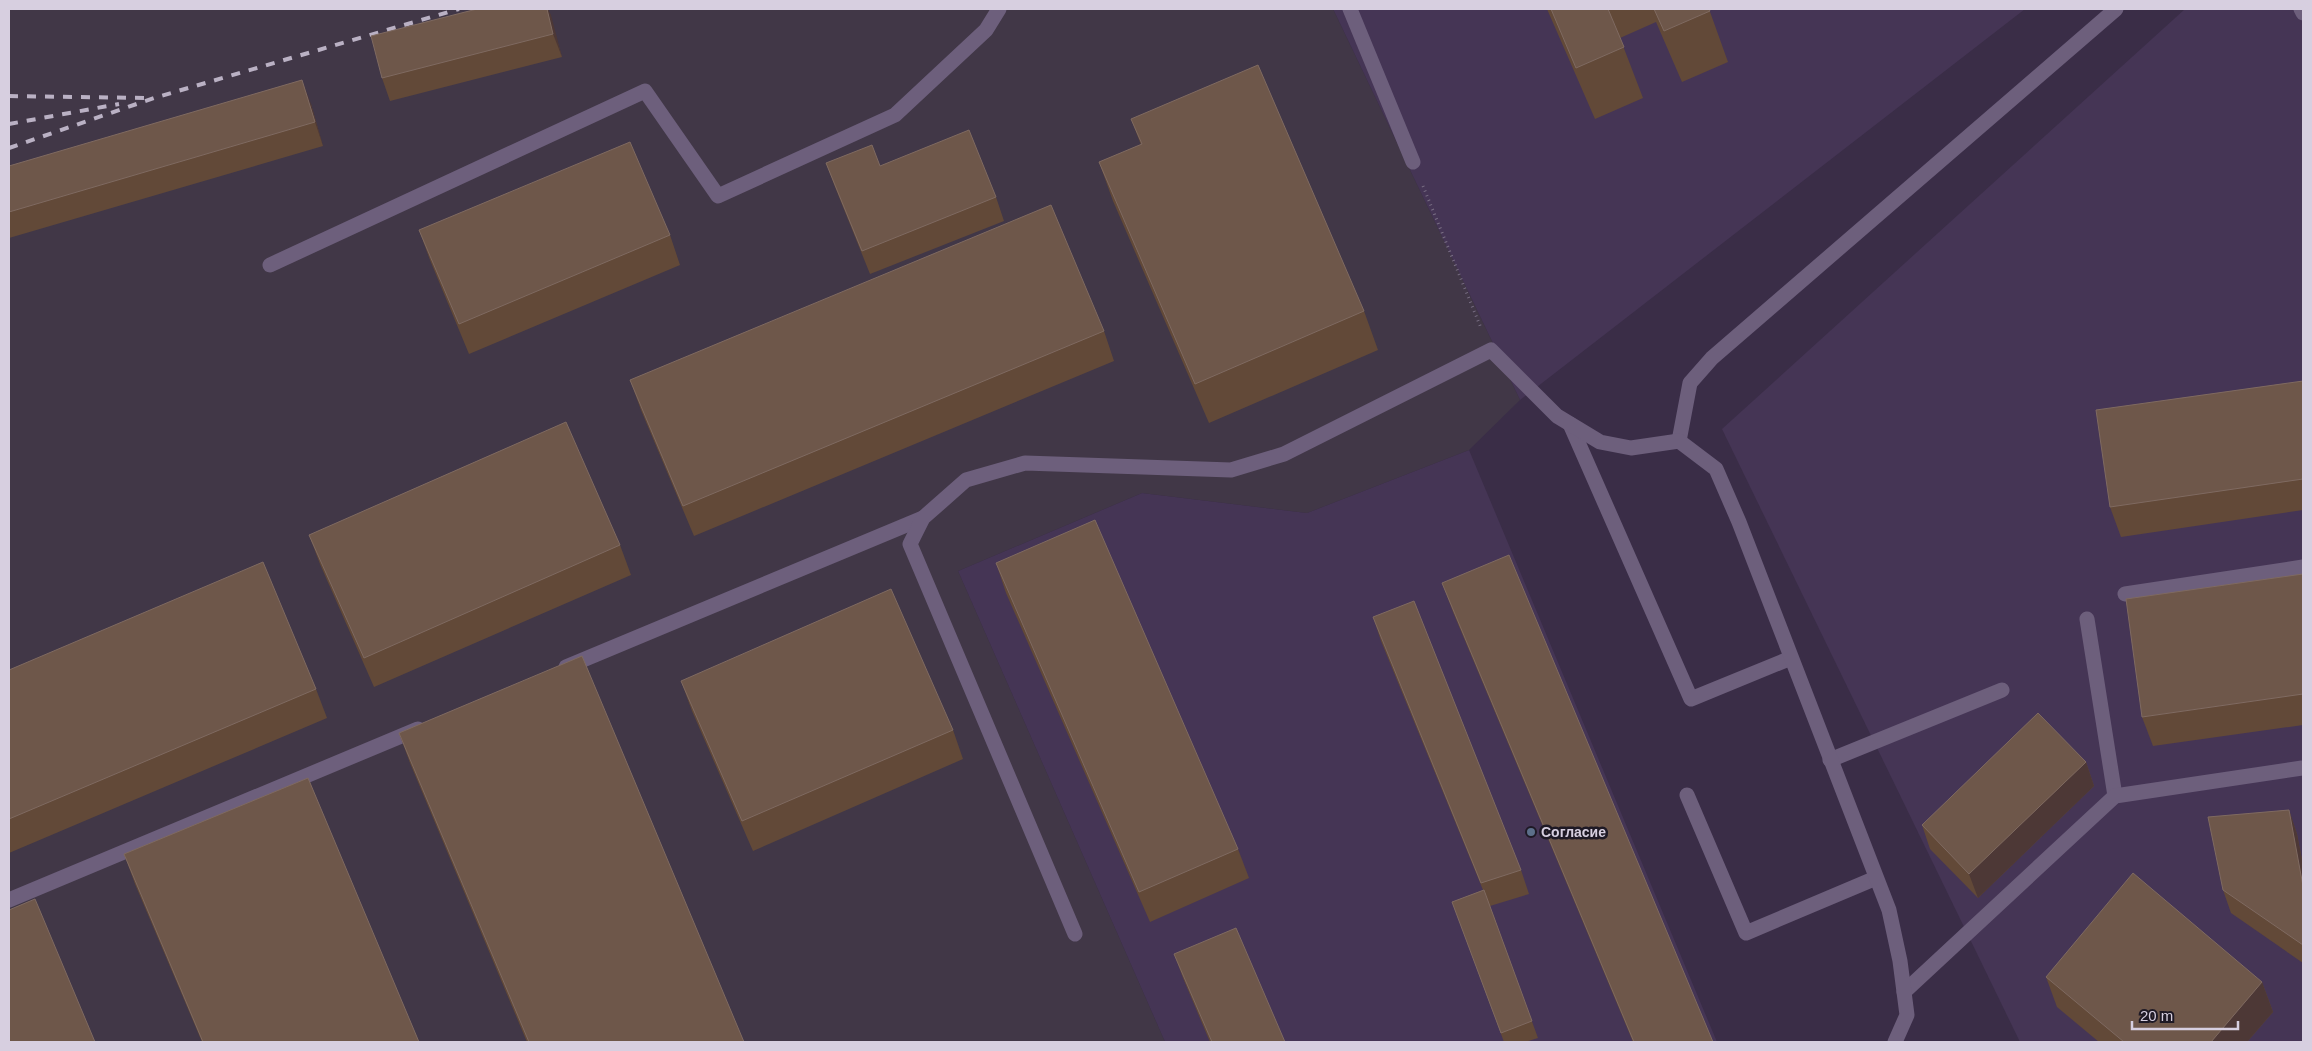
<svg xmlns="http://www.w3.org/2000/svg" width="2312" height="1051" viewBox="0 0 2312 1051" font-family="Arial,sans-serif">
	<rect width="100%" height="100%" fill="#3a2d47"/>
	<g fill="#453555">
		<polygon points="1333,9 2025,9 1520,400"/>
		<polygon points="2185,9 2303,9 2303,1042 2020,1042 1722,429"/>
		<polygon points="1469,450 1717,1042 1165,1042 958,571 1142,493 1307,513"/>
	</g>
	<polygon fill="#413747" points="9,9 1333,9 1520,400 1469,450 1307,513 1142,493 958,571 1165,1042 9,1042"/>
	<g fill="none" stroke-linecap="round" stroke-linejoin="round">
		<polyline stroke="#796e84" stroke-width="3" stroke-dasharray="1 4" stroke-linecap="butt" points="1423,186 1481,328"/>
		<g stroke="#6d5f7c" stroke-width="15">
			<polyline points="1350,9 1413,162"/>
			<polyline points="2301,9 2303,13"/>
			<polyline points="270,265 645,91 718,196 895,115 986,30 999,9"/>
			<polyline points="1570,424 1691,699 1791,658"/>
			<polyline points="1679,441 1690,383 1712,358 2116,9"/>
			<polyline points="2125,594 2303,567"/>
			<polyline points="2087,619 2115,796"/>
			<polyline points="566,667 923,518"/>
			<polyline points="1830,760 2002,690"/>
			<polyline points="1687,795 1746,933 1876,878"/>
			<polyline points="9,900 418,729"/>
			<polyline points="1904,992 2115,796 2302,768"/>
		</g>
		<polyline stroke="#6d5f7c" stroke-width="15" points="1075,934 910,544 923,518 966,480 1025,463 1231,470 1284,454 1491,350 1557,416 1600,442 1631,448 1679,441 1716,469 1739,522 1889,910 1900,961 1907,1015 1895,1042"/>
		<g stroke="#bab1c4" stroke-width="4" stroke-dasharray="9 9" stroke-linecap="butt">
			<polyline points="9,96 147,98"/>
			<polyline points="9,124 119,104"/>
			<polyline points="9,148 154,98 459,9"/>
		</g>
	</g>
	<g fill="#624938">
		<polygon points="477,9 548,9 562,57 390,101 382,78"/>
		<polygon points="1547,9 1709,9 1728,62 1682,82 1656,22 1620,38 1643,98 1595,119"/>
		<polygon points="311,104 323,146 9,238 9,166"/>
		<polygon points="1131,119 1364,311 1378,350 1209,423 1113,201 1099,162 1141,145"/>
		<polygon points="826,163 880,166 996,197 1004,221 870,274 835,187"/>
		<polygon points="419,230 670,235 680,265 469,354 430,260"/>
		<polygon points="1104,331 1114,361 694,536 641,410 630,380"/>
		<polygon points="2303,381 2303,510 2121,537 2110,507"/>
		<polygon points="309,535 620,545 631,575 374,687 320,564"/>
		<polygon points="996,563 1238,849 1249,878 1150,922 1006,593"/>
		<polygon points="2303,574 2303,725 2153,746 2142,717"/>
		<polygon points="1442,583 1713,1042 1633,1042 1453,612"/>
		<polygon points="1373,617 1521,870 1529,894 1490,906 1538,1038 1525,1042 1504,1042 1452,902 1483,890 1381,641"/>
		<polygon points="9,670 316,689 327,718 9,853"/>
		<polygon points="681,681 953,730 963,759 753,851 692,711"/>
		<polygon points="399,733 744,1042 527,1042 410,763"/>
		<polygon points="2086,762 2094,786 1978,898 1930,849 1922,825"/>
		<polygon points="2289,810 2297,834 2303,865 2303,963 2231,913 2223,890"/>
		<polygon points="124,854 419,1042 202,1042 135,884"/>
		<polygon points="1174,954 1285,1042 1210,1042 1183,978"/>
		<polygon points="2046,977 2262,982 2273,1012 2247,1042 2099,1042 2057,1007"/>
	</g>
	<g fill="#4d3836">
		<polygon points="547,9 548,9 551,15 562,57 553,34"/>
		<polygon points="302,80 311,104 323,146 315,122"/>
		<polygon points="2086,762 2094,786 1978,898 1969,874"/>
		<polygon points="2289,810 2297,834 2303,865 2303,886"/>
		<polygon points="2262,982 2273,1012 2247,1042 2211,1042"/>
	</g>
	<g fill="#6e574a" stroke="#7f6a61">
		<polygon points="477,9 547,9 553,34 382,78 371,36"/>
		<polygon points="1551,9 1608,9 1624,47 1576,68"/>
		<polygon points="1654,9 1709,9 1710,11 1664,31"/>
		<polygon points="1258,65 1364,311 1195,384 1099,162 1142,144 1131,119"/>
		<polygon points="302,80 315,122 9,212 9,166"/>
		<polygon points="969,130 996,197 862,251 826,163 872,145 880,166"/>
		<polygon points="630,142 670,235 459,324 419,230"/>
		<polygon points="1051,205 1104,331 683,506 630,380"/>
		<polygon points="2303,381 2303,479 2110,507 2096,410"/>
		<polygon points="566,422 620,545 364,658 309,535"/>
		<polygon points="1095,520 1238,849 1139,892 996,563"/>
		<polygon points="1509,555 1713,1042 1634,1042 1442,583"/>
		<polygon points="263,562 316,689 9,819 9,670"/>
		<polygon points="2303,574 2303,694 2142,717 2126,599"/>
		<polygon points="891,589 953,730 742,821 681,681"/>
		<polygon points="1414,601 1521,870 1481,883 1373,617"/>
		<polygon points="582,656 744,1042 529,1042 399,733"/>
		<polygon points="2038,713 2086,762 1969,874 1922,825"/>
		<polygon points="308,778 419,1042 203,1042 124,854"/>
		<polygon points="2289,810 2303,886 2303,945 2223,890 2208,817"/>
		<polygon points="2133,873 2262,982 2211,1042 2124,1042 2046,977"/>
		<polygon points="1484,890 1532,1021 1501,1033 1452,902"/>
		<polygon points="35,899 95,1042 9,1042 9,910"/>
		<polygon points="1236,928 1285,1042 1212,1042 1174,954"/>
	</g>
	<circle fill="#5c6f8a" stroke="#1e1925" stroke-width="2" cx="1531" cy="832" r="5"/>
	<g text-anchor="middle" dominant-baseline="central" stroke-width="5" stroke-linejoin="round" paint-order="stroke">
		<g font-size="14" font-weight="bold" fill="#d7cfe0" stroke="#1e1925" text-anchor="start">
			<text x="1541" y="832">Согласие</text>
		</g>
	</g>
	<rect width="2312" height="1051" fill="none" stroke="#d7cfe0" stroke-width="20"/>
	<path d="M2132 1021v8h106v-8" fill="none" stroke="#d7cfe0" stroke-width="2.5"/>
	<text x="2140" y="1021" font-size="15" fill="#d7cfe0" stroke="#1e1925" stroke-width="4" paint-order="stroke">20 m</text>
</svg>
